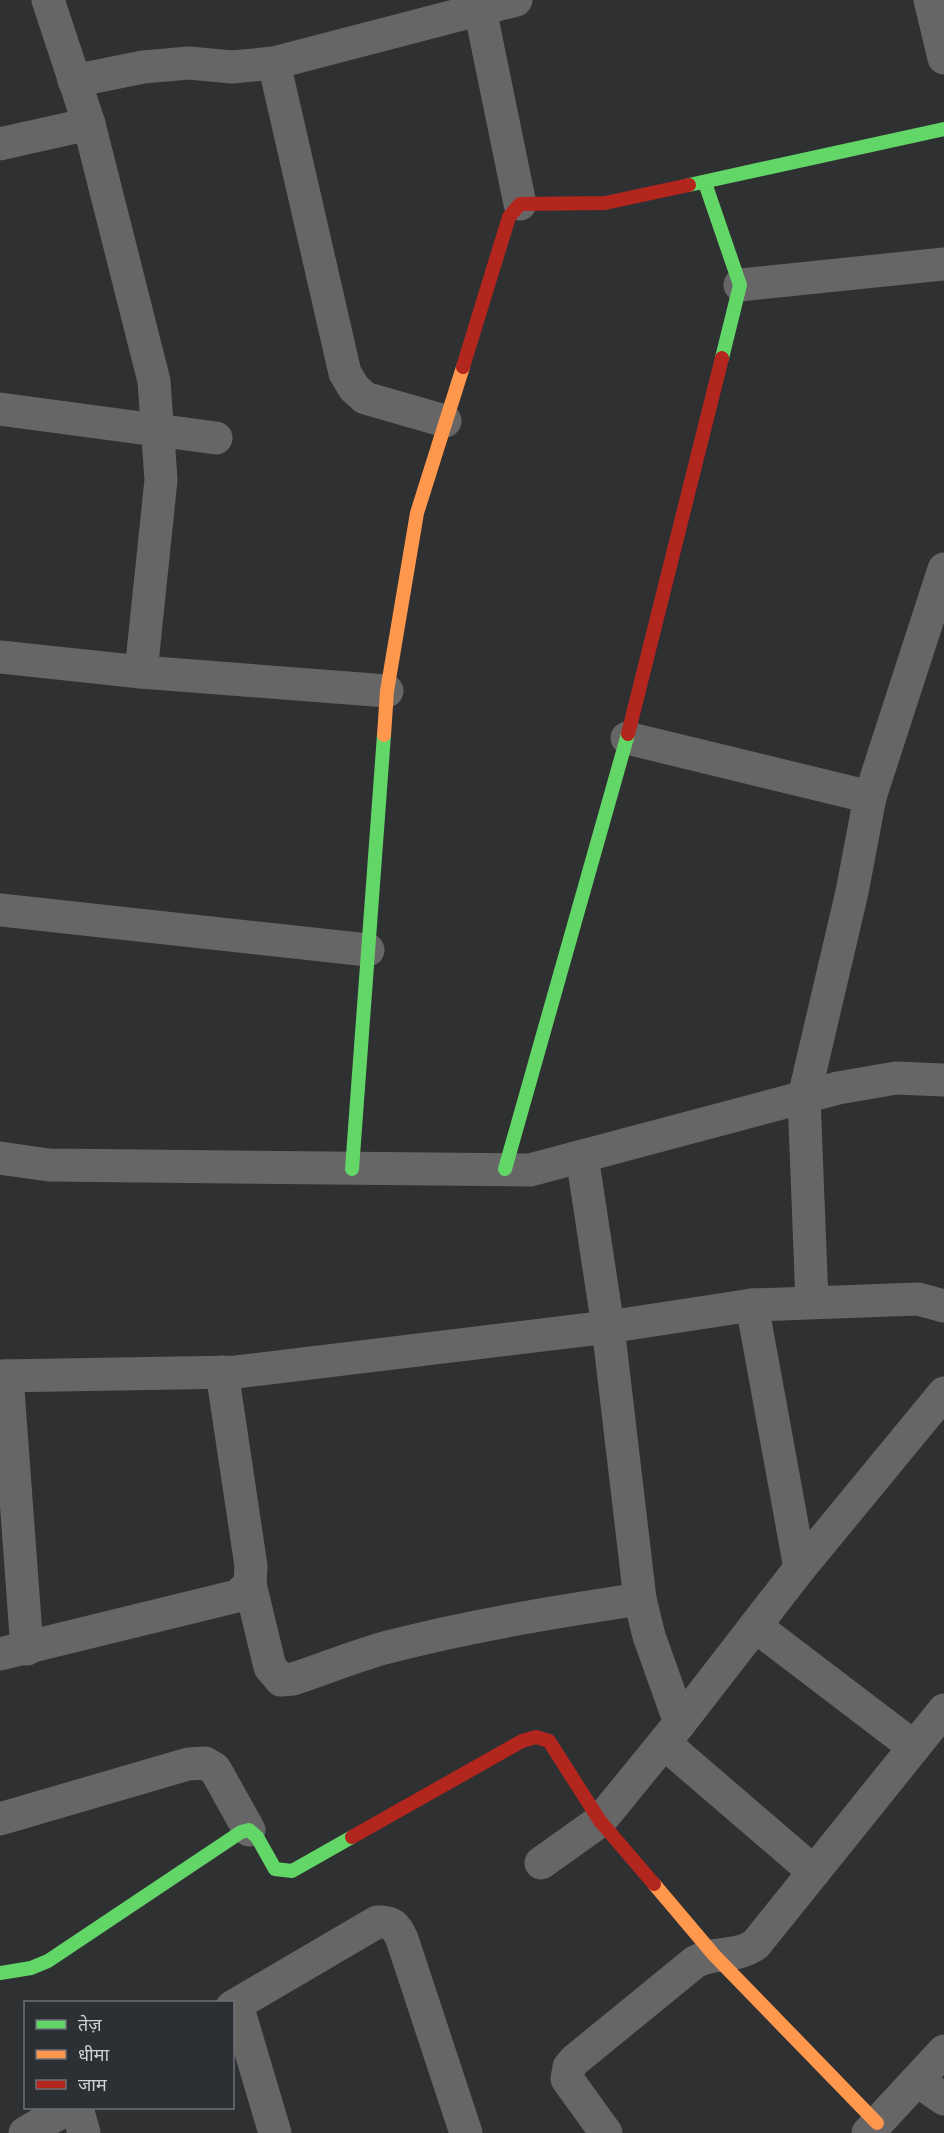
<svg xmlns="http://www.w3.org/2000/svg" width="944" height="2133" viewBox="0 0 944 2133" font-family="Rubik,'Noto Sans Devanagari',sans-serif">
	<rect width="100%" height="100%" fill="#2e3032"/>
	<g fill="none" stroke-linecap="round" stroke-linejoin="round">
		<g stroke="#666" stroke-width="33">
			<polyline points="48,0 89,124 154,381 161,480 141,672"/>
			<polyline points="930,0 944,58"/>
			<polyline points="480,9 520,204"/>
			<polyline points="274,63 345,373 354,388 365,398 445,421"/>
			<polyline points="74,81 143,67 189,63 232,67 274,63 516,0"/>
			<polyline points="0,144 89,124"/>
			<polyline points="740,285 944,264"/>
			<polyline points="0,409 216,438"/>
			<polyline points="0,657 141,672 387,691"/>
			<polyline points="627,738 870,797"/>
			<polyline points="0,910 368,950"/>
			<polyline points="582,1156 608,1327 640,1599 649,1636 680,1723"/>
			<polyline points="0,1158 49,1165 530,1170 838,1088 896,1078 944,1080"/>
			<polyline points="812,1302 804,1097 852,892 870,797 944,569"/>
			<polyline points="752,1305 800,1568"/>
			<polyline points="0,1376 236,1372 608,1327 752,1305 918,1299 944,1306"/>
			<polyline points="7,1376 27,1649"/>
			<path d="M250,1584L270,1667L281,1680L293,1679C323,1669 353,1657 384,1648C468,1626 554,1612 640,1599"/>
			<polyline points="755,1626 914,1747"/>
			<polyline points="0,1654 237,1596 250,1584 251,1566 222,1372"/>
			<polyline points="664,1743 814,1872"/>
			<polyline points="0,1819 188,1764 205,1763 215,1769 249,1830"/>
			<polyline points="541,1863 600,1821 680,1723 800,1568 944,1393"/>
			<polyline points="237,2005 275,2133"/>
			<path d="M232,2007L377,1922C392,1921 396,1926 402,1939L466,2133"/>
			<polyline points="918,2081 944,2099"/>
			<polyline points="77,2108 84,2133"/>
			<polyline points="25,2133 68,2108"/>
			<path d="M606,2133L567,2079L569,2067L575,2060L695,1962C715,1951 738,1958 756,1944L944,1710"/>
			<polyline points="868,2133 944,2051"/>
		</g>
		<g stroke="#63d668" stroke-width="14">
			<polyline points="705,183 740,285 722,358"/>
			<polyline points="689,185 944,129"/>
			<polyline points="352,1169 384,735"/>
			<polyline points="505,1169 628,734"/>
			<polyline points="0,1973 31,1968 48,1961 241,1832 249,1830 257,1837 275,1869 292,1871 352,1837"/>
		</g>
		<g stroke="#ff974d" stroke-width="14">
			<polyline points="384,735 387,691 417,513 463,367"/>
			<polyline points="654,1884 714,1955 877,2123"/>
		</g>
		<g stroke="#b3261e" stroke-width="14">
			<polyline points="463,367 509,217 520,204 605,203 689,185"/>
			<polyline points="628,734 722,358"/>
			<polyline points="352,1837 522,1741 536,1737 549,1741 600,1821 654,1884"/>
		</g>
	</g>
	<rect x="24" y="2001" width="210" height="108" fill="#2c2f34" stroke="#6e7075" stroke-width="1.5"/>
	<rect x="36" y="2020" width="30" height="9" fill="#63d668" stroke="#6e7075" stroke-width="1.5"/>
	<text x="78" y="2031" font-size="18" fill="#d0d2d6">तेज़</text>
	<rect x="36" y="2050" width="30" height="9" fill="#ff974d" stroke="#6e7075" stroke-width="1.5"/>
	<text x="78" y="2061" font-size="18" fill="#d0d2d6">धीमा</text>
	<rect x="36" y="2080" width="30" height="9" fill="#b3261e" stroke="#6e7075" stroke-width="1.5"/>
	<text x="78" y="2091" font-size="18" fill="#d0d2d6">जाम</text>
</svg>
